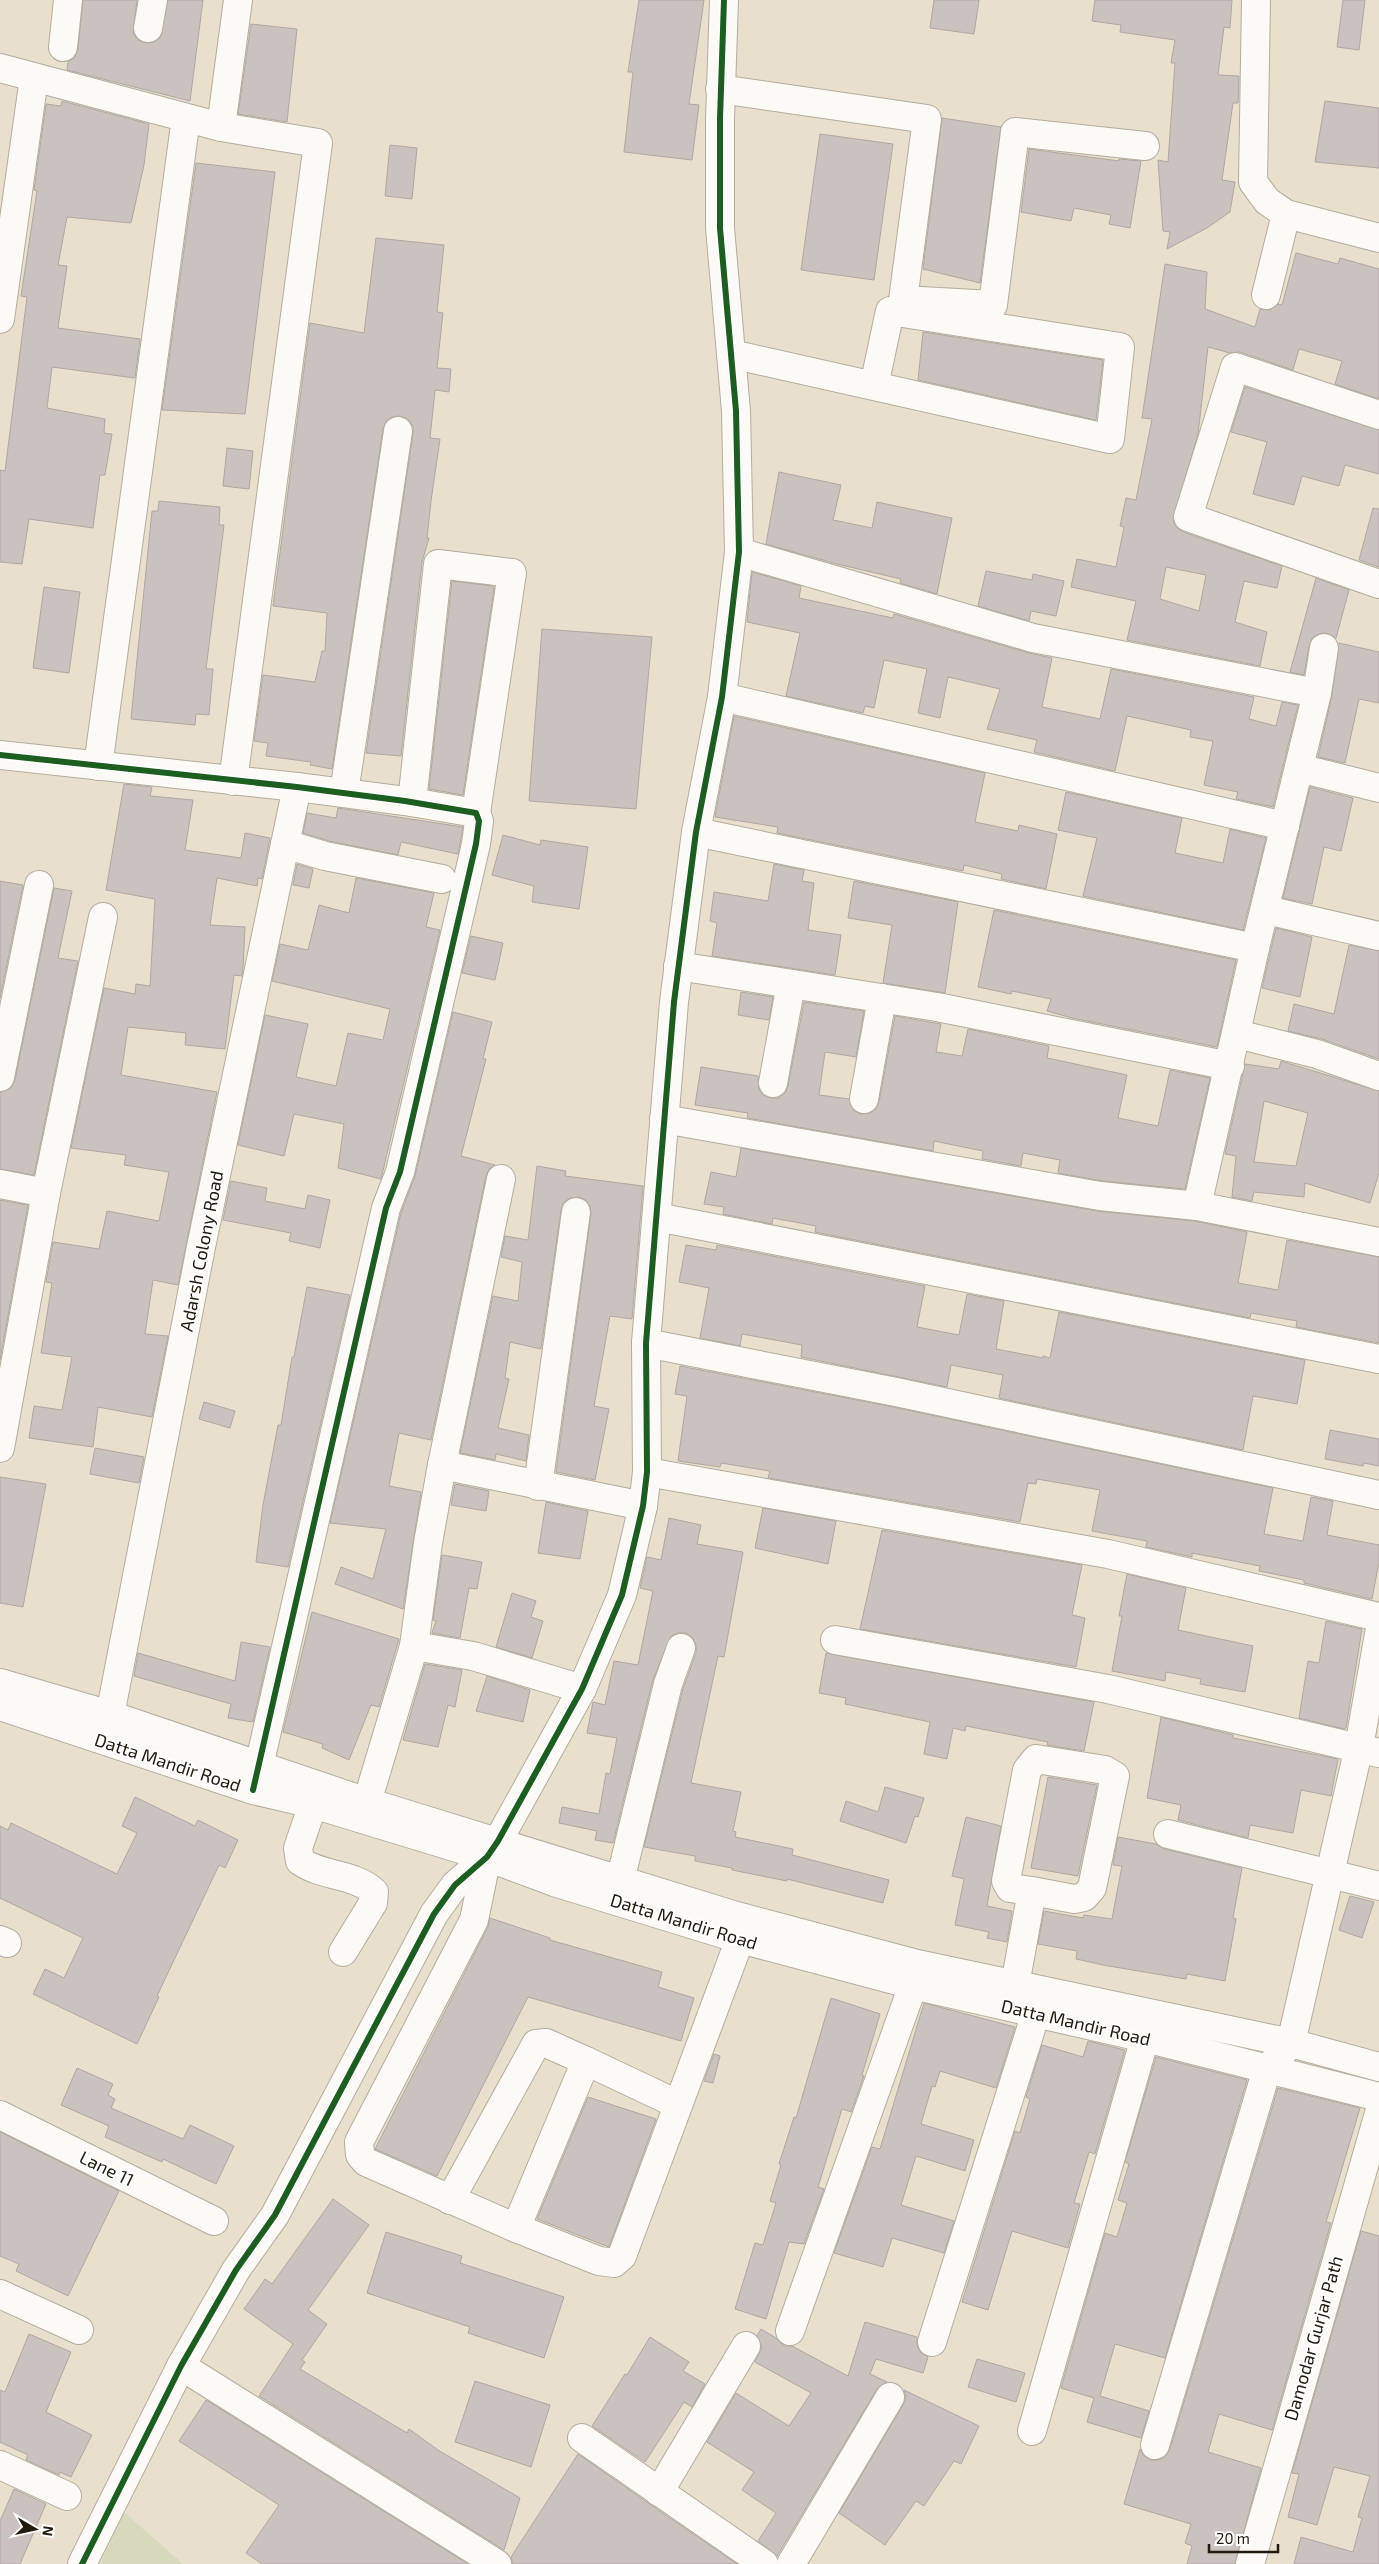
<svg xmlns="http://www.w3.org/2000/svg" width="1379" height="2564" viewBox="0 0 1379 2564" font-family="'Exo 2',sans-serif">
	<rect width="100%" height="100%" fill="#e8dfcc"/>
	<polygon fill="#d7d9bc" points="124,2512 183,2564 100,2564"/>
	<g fill="#cac2bf" stroke="#b0a7a4" fill-rule="evenodd">
		<polygon points="83,0 137,0 133,33 138,40 146,43 154,42 160,38 168,0 203,0 190,101 67,70 68,62 75,57 78,49"/>
		<polygon points="639,0 704,0 689,104 699,105 692,160 624,152 633,72 628,72"/>
		<polygon points="934,0 979,0 974,34 930,28"/>
		<polygon points="1095,0 1232,0 1230,28 1224,27 1218,75 1239,76 1238,103 1233,103 1222,180 1235,182 1230,212 1207,228 1167,249 1170,232 1163,231 1158,160 1168,162 1175,63 1171,63 1175,40 1120,32 1121,25 1092,21"/>
		<polygon points="1343,0 1365,0 1359,50 1337,47"/>
		<polygon points="251,24 297,29 287,122 238,114"/>
		<polygon points="62,101 149,124 144,165 131,223 67,217 58,265 67,266 58,328 140,339 135,378 52,367 47,408 105,419 104,433 112,434 105,475 100,475 93,528 29,519 22,564 0,562 0,470 5,471 27,297 21,296 37,191 34,190 46,104 61,106"/>
		<polygon points="1325,101 1379,108 1379,168 1315,162"/>
		<polygon points="942,118 1001,127 980,283 923,269"/>
		<polygon points="820,134 893,144 874,280 801,270"/>
		<polygon points="390,145 417,148 412,199 385,196"/>
		<polygon points="1029,149 1119,161 1119,159 1141,161 1130,228 1109,224 1111,215 1074,208 1071,221 1021,212"/>
		<polygon points="196,163 275,172 245,414 162,410"/>
		<polygon points="376,238 444,245 437,312 443,313 437,368 451,369 449,392 435,390 430,438 440,439 431,501 427,538 429,538 422,562 401,756 366,753 413,433 413,426 408,419 400,416 392,417 386,421 383,429 332,769 310,765 311,762 266,756 268,743 254,741 263,675 315,682 322,651 325,651 327,613 273,606 310,323 364,333"/>
		<path d="M1296,253L1338,264L1340,258L1379,269V399L1335,384L1342,361L1299,349L1293,370L1240,352L1230,353L1208,347L1198,434L1173,520L1176,527L1183,532L1282,566L1277,588L1244,581L1235,622L1267,632L1260,666L1127,640L1136,601L1071,587L1077,559L1116,567L1124,527L1120,526L1126,498L1136,500L1152,419L1142,418L1165,264L1207,272L1205,309L1255,327L1260,309L1270,310L1278,304L1282,305ZM1166,567L1206,575L1199,611L1160,599Z"/>
		<polygon points="923,332 1103,360 1096,420 918,380"/>
		<polygon points="1245,387 1379,430 1379,474 1345,465 1339,486 1302,476 1294,505 1253,494 1267,442 1231,432"/>
		<polygon points="227,448 253,451 249,489 223,486"/>
		<polygon points="779,472 841,485 833,520 872,528 877,502 952,518 937,594 900,583 901,579 837,564 766,544"/>
		<polygon points="159,501 220,507 219,525 224,525 206,669 213,669 209,715 196,714 195,725 131,719 152,511 158,511"/>
		<polygon points="1373,508 1379,509 1379,567 1359,560"/>
		<polygon points="986,571 1032,580 1033,574 1064,581 1056,616 1031,611 1029,621 978,606"/>
		<polygon points="752,572 801,586 799,598 893,618 894,614 1029,653 1052,658 1042,707 1100,719 1111,669 1254,697 1249,719 1276,726 1282,702 1298,705 1273,807 1236,799 1238,792 1204,785 1213,741 1190,737 1191,730 1127,716 1115,771 1034,752 1037,740 987,729 1000,689 948,677 940,718 918,713 927,669 884,660 874,708 865,706 863,713 786,696 800,633 747,622"/>
		<polygon points="1316,578 1349,590 1336,638 1326,633 1318,634 1312,638 1309,646 1304,675 1290,672"/>
		<polygon points="452,581 493,586 494,589 463,795 429,789"/>
		<polygon points="44,587 80,592 69,673 33,668"/>
		<polygon points="542,629 652,637 636,809 529,801"/>
		<polygon points="1339,643 1379,652 1379,703 1359,699 1345,763 1318,757 1332,695"/>
		<polygon points="734,716 985,773 975,822 1018,831 1019,825 1057,834 1046,889 1001,879 1002,874 964,865 963,871 777,833 778,827 715,817"/>
		<polygon points="124,784 152,787 150,796 193,800 185,850 241,858 245,833 270,838 262,879 258,878 257,886 217,878 210,925 245,927 243,969 242,976 234,975 225,1049 185,1045 186,1033 128,1027 121,1075 217,1092 178,1285 153,1280 145,1334 168,1336 152,1417 98,1407 93,1447 29,1438 34,1406 62,1410 72,1357 41,1353 52,1283 46,1282 53,1242 99,1249 107,1211 159,1221 169,1172 124,1165 126,1155 71,1148 104,988 135,994 136,984 150,986 155,899 106,890"/>
		<polygon points="1310,787 1353,798 1341,851 1324,847 1312,904 1283,898"/>
		<polygon points="1066,792 1182,818 1175,853 1223,863 1230,829 1266,838 1243,930 1083,896 1097,838 1058,830"/>
		<polygon points="338,808 463,827 458,854 401,842 398,855 329,841 303,833 307,813 336,818"/>
		<polygon points="503,835 540,845 541,840 588,847 579,909 532,902 534,886 492,875"/>
		<polygon points="297,864 313,869 309,888 293,885"/>
		<polygon points="774,864 804,870 802,881 814,883 808,930 841,935 835,975 712,956 717,923 710,921 714,892 768,901"/>
		<polygon points="356,878 434,893 426,927 440,930 381,1179 338,1168 344,1124 294,1114 284,1156 238,1145 265,1015 308,1024 296,1077 336,1086 348,1033 383,1040 390,1009 272,981 280,944 308,950 319,905 349,913"/>
		<polygon points="0,881 23,885 0,998"/>
		<polygon points="854,881 958,902 945,993 883,983 892,925 848,918"/>
		<polygon points="54,888 72,891 58,958 78,961 34,1175 0,1169 0,1092 11,1088 15,1080"/>
		<polygon points="994,910 1236,960 1217,1047 1072,1018 1047,1011 1051,999 1012,991 1011,994 978,987"/>
		<polygon points="1276,928 1312,937 1300,997 1262,988"/>
		<polygon points="471,936 503,943 495,980 462,973"/>
		<polygon points="1349,945 1379,951 1379,1059 1322,1039 1288,1031 1294,1004 1334,1014"/>
		<polygon points="741,992 773,997 769,1020 738,1015"/>
		<polygon points="804,1002 864,1011 856,1057 825,1052 819,1095 849,1099 854,1111 861,1114 870,1113 876,1109 879,1102 895,1016 941,1024 936,1052 962,1056 968,1029 1049,1046 1047,1058 1127,1075 1118,1118 1158,1126 1170,1070 1210,1078 1185,1189 1102,1181 1058,1173 1060,1160 1023,1153 1021,1166 982,1159 983,1151 934,1141 933,1151 747,1118 748,1113 695,1105 701,1067 758,1076 759,1089 763,1095 770,1098 778,1098 785,1093 788,1086"/>
		<polygon points="453,1012 492,1022 483,1059 486,1059 461,1156 495,1165 489,1169 486,1176 431,1440 399,1433 389,1486 421,1492 403,1609 335,1584 341,1567 373,1579 386,1529 330,1523 401,1213 415,1176"/>
		<path d="M1281,1061L1379,1091V1173L1370,1203L1305,1183L1304,1197L1254,1192L1252,1201L1232,1197L1236,1156L1225,1154L1245,1064L1279,1069ZM1264,1101L1308,1113L1296,1166L1254,1162Z"/>
		<polygon points="741,1148 1097,1211 1195,1221 1247,1232 1238,1283 1278,1290 1287,1240 1379,1257 1379,1343 1296,1327 1297,1321 1251,1313 1250,1318 815,1232 816,1226 773,1218 772,1224 723,1214 724,1207 704,1204 711,1172 736,1177"/>
		<polygon points="537,1166 566,1171 565,1176 643,1186 632,1319 610,1316 594,1406 609,1409 595,1480 556,1472 591,1214 590,1206 586,1200 579,1197 570,1198 563,1203 561,1210 541,1349 510,1342 505,1378 509,1379 498,1428 529,1435 526,1461 496,1454 495,1460 460,1453 493,1296 518,1301 522,1262 501,1257 505,1236 528,1240"/>
		<polygon points="231,1181 267,1188 265,1201 305,1209 308,1195 330,1200 320,1248 289,1241 291,1233 223,1220"/>
		<polygon points="0,1200 28,1205 0,1360"/>
		<polygon points="686,1245 716,1250 717,1245 925,1286 917,1327 959,1335 967,1294 1004,1301 996,1349 1043,1358 1043,1356 1050,1358 1059,1312 1305,1360 1297,1404 1253,1396 1243,1450 999,1398 1003,1375 951,1365 947,1387 801,1357 802,1345 742,1334 740,1346 700,1338 709,1288 679,1282"/>
		<polygon points="307,1287 350,1295 288,1567 256,1562 263,1505 278,1425 281,1425 292,1357 294,1357"/>
		<polygon points="680,1366 893,1407 1273,1488 1264,1534 1303,1541 1311,1497 1333,1501 1327,1535 1379,1545 1379,1562 1372,1599 1304,1583 1304,1580 1259,1571 1260,1566 1192,1553 1192,1557 1146,1547 1147,1541 1092,1531 1100,1490 1037,1479 1036,1484 1028,1483 1020,1522 768,1478 770,1471 721,1463 720,1467 678,1461 687,1396 675,1394"/>
		<polygon points="204,1402 235,1411 230,1428 199,1419"/>
		<polygon points="1330,1430 1379,1439 1379,1466 1364,1463 1363,1466 1325,1459"/>
		<polygon points="95,1448 144,1457 139,1483 90,1474"/>
		<polygon points="0,1477 46,1484 23,1607 0,1603"/>
		<polygon points="455,1484 489,1491 486,1511 451,1505"/>
		<polygon points="546,1502 588,1511 580,1559 538,1553"/>
		<polygon points="763,1508 836,1521 828,1564 755,1548"/>
		<polygon points="669,1518 701,1525 697,1544 743,1552 724,1657 718,1656 691,1783 741,1792 733,1831 736,1832 735,1837 793,1849 792,1855 889,1880 883,1903 787,1879 787,1881 732,1870 732,1868 695,1861 695,1856 644,1847 683,1689 696,1653 696,1645 693,1638 686,1633 678,1633 671,1636 653,1679 613,1843 595,1840 597,1831 559,1823 562,1807 599,1814 606,1773 610,1774 617,1738 587,1733 593,1702 605,1705 614,1661 638,1665 653,1591 640,1588 647,1557 661,1560"/>
		<polygon points="882,1530 1082,1565 1072,1615 1085,1618 1076,1667 860,1629"/>
		<polygon points="442,1555 482,1562 477,1589 469,1588 460,1638 432,1633 436,1621 433,1620"/>
		<polygon points="1127,1574 1186,1588 1178,1630 1253,1646 1245,1692 1200,1684 1201,1679 1166,1672 1165,1681 1112,1671 1122,1616 1119,1616"/>
		<polygon points="512,1593 536,1601 531,1617 543,1621 532,1658 496,1647"/>
		<polygon points="312,1612 399,1639 379,1707 371,1705 349,1760 322,1748 323,1744 283,1732"/>
		<polygon points="1326,1621 1362,1629 1346,1728 1344,1729 1299,1718 1308,1661 1319,1663"/>
		<polygon points="241,1642 270,1647 253,1722 228,1718 231,1704 134,1676 138,1653 235,1681"/>
		<polygon points="826,1653 1094,1702 1084,1751 1047,1745 1048,1742 966,1726 965,1731 953,1728 947,1759 924,1754 930,1722 845,1704 846,1698 819,1693"/>
		<polygon points="425,1664 462,1670 455,1707 448,1705 438,1747 403,1740"/>
		<polygon points="487,1676 530,1690 523,1722 476,1711"/>
		<polygon points="1161,1717 1233,1735 1233,1738 1338,1759 1331,1796 1301,1790 1293,1833 1250,1825 1248,1838 1178,1820 1181,1805 1147,1798"/>
		<polygon points="1048,1777 1097,1785 1078,1876 1031,1868"/>
		<polygon points="885,1787 924,1798 918,1817 915,1816 906,1843 840,1821 846,1801 878,1812"/>
		<polygon points="135,1797 195,1826 198,1820 238,1840 225,1868 219,1865 157,1996 159,1997 137,2044 33,1994 45,1969 64,1978 83,1938 0,1898 0,1826 8,1830 11,1823 117,1874 137,1833 122,1826"/>
		<polygon points="966,1817 1001,1826 987,1906 1012,1911 1007,1942 987,1938 989,1932 955,1925 964,1879 952,1876"/>
		<polygon points="1118,1837 1156,1844 1164,1849 1242,1868 1233,1918 1236,1919 1225,1981 1187,1974 1186,1979 1103,1965 1076,1959 1077,1951 1038,1944 1044,1911 1083,1918 1084,1915 1112,1919 1122,1866 1113,1865"/>
		<polygon points="1350,1896 1374,1902 1362,1938 1339,1930"/>
		<polygon points="490,1918 550,1938 550,1940 662,1972 658,1987 694,1998 681,2041 528,1997 437,2176 375,2149 488,1927"/>
		<polygon points="831,1998 880,2014 862,2075 864,2076 851,2112 842,2109 818,2187 824,2189 804,2244 789,2242 766,2319 735,2309 755,2243 763,2245 776,2203 770,2201 781,2165 779,2164 794,2117 796,2118"/>
		<polygon points="924,2003 1015,2027 996,2088 940,2071 935,2087 932,2086 921,2124 974,2140 965,2171 916,2156 901,2205 954,2221 944,2253 892,2238 883,2267 834,2253 872,2147 880,2149"/>
		<polygon points="1088,2041 1125,2050 1095,2154 1089,2152 1074,2203 1080,2204 1068,2248 1012,2231 988,2310 962,2302 1015,2131 1020,2133 1030,2099 1026,2097 1042,2045 1083,2057"/>
		<polygon points="714,2054 720,2056 713,2083 704,2081"/>
		<polygon points="1156,2057 1247,2080 1165,2358 1115,2344 1100,2396 1149,2411 1141,2438 1087,2422 1094,2398 1061,2388 1105,2233 1117,2237 1127,2203 1118,2200 1129,2164 1125,2162"/>
		<polygon points="77,2068 113,2084 108,2095 115,2099 111,2108 183,2139 190,2125 234,2146 216,2184 163,2159 162,2162 105,2137 109,2126 61,2105"/>
		<polygon points="1278,2088 1360,2108 1326,2222 1331,2223 1272,2430 1219,2414 1208,2452 1261,2468 1235,2564 1187,2564 1192,2546 1185,2543 1191,2524 1124,2504 1140,2449 1144,2456 1150,2460 1158,2460 1165,2457 1170,2449"/>
		<polygon points="588,2097 656,2119 609,2247 537,2219"/>
		<polygon points="0,2132 119,2191 68,2296 16,2271 19,2264 0,2256"/>
		<polygon points="333,2199 369,2225 308,2310 327,2324 302,2360 305,2362 300,2369 407,2433 409,2429 438,2450 520,2498 504,2550 259,2396 293,2344 244,2309 265,2279 272,2284"/>
		<polygon points="1361,2231 1379,2236 1379,2564 1294,2564 1301,2537 1353,2552 1362,2518 1358,2517 1370,2476 1334,2467 1317,2525 1288,2517 1299,2474 1292,2473"/>
		<polygon points="386,2232 462,2256 460,2263 564,2297 544,2358 468,2333 470,2327 367,2293"/>
		<polygon points="865,2322 917,2337 917,2345 920,2352 928,2357 923,2373 876,2359 870,2374 887,2382 877,2389 777,2556 758,2541 776,2513 742,2490 754,2472 707,2442 736,2393 789,2426 811,2393 755,2362 762,2347 757,2336 761,2329 776,2338 784,2346 792,2346 848,2376"/>
		<polygon points="29,2334 71,2352 46,2412 92,2435 71,2477 60,2472 59,2475 26,2460 28,2455 0,2442 0,2390 5,2392"/>
		<polygon points="650,2337 689,2362 683,2371 705,2384 692,2407 684,2402 645,2462 592,2426 625,2374 627,2375"/>
		<polygon points="977,2359 1025,2373 1016,2402 968,2387"/>
		<polygon points="475,2381 550,2405 531,2467 455,2442"/>
		<polygon points="904,2390 979,2426 961,2464 954,2461 924,2506 916,2501 885,2545 839,2513 903,2405 906,2398"/>
		<polygon points="206,2400 468,2564 262,2564 246,2553 279,2505 179,2441"/>
		<polygon points="578,2454 651,2505 737,2564 513,2564 511,2557"/>
		<polygon points="14,2489 46,2504 20,2564 0,2564 0,2521"/>
	</g>
	<g fill="none" stroke-linecap="round" stroke-linejoin="round">
		<g stroke="#b4ad9e" stroke-width="30">
			<g id="minor">
				<polyline points="1256,0 1253,182 1267,201 1286,214 1379,238"/>
				<polyline points="148,28 153,0"/>
				<polyline points="63,47 68,0"/>
				<polyline points="0,68 221,127 318,143 233,781"/>
				<polyline points="720,89 927,119 903,300 993,305 1015,132 1145,146"/>
				<polyline points="221,127 238,0"/>
				<polyline points="1266,295 1286,214"/>
				<polyline points="0,319 34,78"/>
				<polyline points="731,354 1110,439 1120,347 890,311 874,386"/>
				<polyline points="1379,415 1235,367 1188,517 1379,584"/>
				<polyline points="739,552 1033,638 1317,693"/>
				<polyline points="722,697 1285,826"/>
				<polyline points="0,755 297,787 405,801 476,813 479,821 476,844 400,1172 386,1208 254,1788"/>
				<polyline points="98,766 186,118"/>
				<polyline points="1299,768 1379,788"/>
				<polyline points="344,793 398,431"/>
				<polyline points="412,802 438,564 512,573 476,813"/>
				<polyline points="696,832 1255,948"/>
				<polyline points="285,844 325,856 442,879"/>
				<polyline points="1266,910 1379,936"/>
				<polyline points="678,966 937,1007 1230,1066"/>
				<polyline points="1237,1034 1317,1054 1379,1076"/>
				<polyline points="0,1077 39,885"/>
				<polyline points="773,1083 791,984"/>
				<polyline points="864,1099 882,998"/>
				<polyline points="664,1119 1100,1196 1197,1206 1379,1242"/>
				<polyline points="0,1184 46,1193"/>
				<polyline points="1197,1206 1255,948 1317,693 1324,648"/>
				<polyline points="657,1217 1379,1359"/>
				<polyline points="646,1343 896,1392 1379,1495"/>
				<polyline points="0,1448 46,1193 103,917"/>
				<polyline points="442,1465 643,1506"/>
				<polyline points="647,1472 1108,1554 1379,1617"/>
				<polyline points="538,1486 576,1212"/>
				<polyline points="835,1640 1108,1689 1379,1753"/>
				<polyline points="414,1646 473,1656 582,1689"/>
				<polyline points="101,1735 110,1715 201,1247 297,787"/>
				<polyline points="367,1802 414,1646 428,1543 442,1465 501,1179"/>
				<path d="M313,1804L298,1848L300,1861C322,1877 354,1873 374,1892L373,1903L343,1952"/>
				<polyline points="1168,1834 1379,1886"/>
				<polyline points="487,1857 474,1920 359,2142 360,2155 366,2162 516,2228 586,2061 677,2104"/>
				<polyline points="620,1881 668,1684 681,1648"/>
				<polyline points="0,1940 7,1943"/>
				<polyline points="1015,1985 1032,1891 1074,1899 1084,1897 1092,1888 1115,1776 1105,1770 1036,1759 1027,1770 1006,1881 1010,1888 1032,1891"/>
				<polyline points="0,2115 214,2221"/>
				<polyline points="450,2200 536,2044 546,2043 586,2061"/>
				<polyline points="516,2228 599,2261 614,2263 622,2256 740,1939"/>
				<polyline points="0,2294 79,2330"/>
				<polyline points="790,2331 913,1985"/>
				<polyline points="932,2342 1036,2013"/>
				<polyline points="181,2366 497,2564"/>
				<polyline points="1032,2431 1145,2038"/>
				<polyline points="582,2438 764,2564"/>
				<polyline points="1155,2445 1267,2069 1291,2043 1359,1747 1379,1634"/>
				<polyline points="0,2465 67,2496"/>
				<polyline points="659,2492 746,2346"/>
				<polyline points="82,2564 181,2366 236,2270 275,2215 434,1914 455,1885 487,1857 498,1841 582,1689 622,1595 643,1506 647,1472 646,1343 674,1002 696,832 722,697 739,552 736,411 720,228 720,119 724,0"/>
				<polyline points="791,2564 890,2397"/>
				<polyline points="1250,2564 1379,2113"/>
			</g>
		</g>
		<g stroke="#b4ad9e" stroke-width="30">
			<g id="major">
				<polyline points="0,1683 110,1715 367,1802 733,1915 917,1964 1291,2043 1379,2067"/>
				<polyline points="0,1706 253,1790 313,1804 487,1857 554,1882 740,1939 913,1985 1145,2038 1379,2097"/>
			</g>
		</g>
		<use href="#minor" stroke="#fcfaf7" stroke-width="28"/>
		<use href="#major" stroke="#fcfaf7" stroke-width="28"/>
		<g stroke="#fff" stroke-width="9">
			<g id="cycleway">
				<polyline points="0,755 297,787 405,801 476,813 479,821 476,844 400,1172 386,1208 253,1790"/>
				<polyline points="82,2564 181,2366 236,2270 275,2215 434,1914 455,1885 487,1857 498,1841 582,1689 622,1595 643,1506 647,1472 646,1343 674,1002 696,832 722,697 739,552 736,411 720,228 720,119 724,0"/>
			</g>
		</g>
		<use href="#cycleway" stroke="#1b5e20" stroke-width="6"/>
	</g>
	<g text-anchor="middle" dominant-baseline="central" stroke-width="4" stroke-linejoin="round" paint-order="stroke">
		<g font-size="18" fill="#211b0f" stroke="#fff">
			<text transform="translate(201 1251) rotate(-79)">Adarsh Colony Road</text>
			<text transform="translate(168 1762) rotate(18)">Datta Mandir Road</text>
			<text transform="translate(684 1921) rotate(17)">Datta Mandir Road</text>
			<text transform="translate(1076 2022) rotate(13)">Datta Mandir Road</text>
			<text transform="translate(107 2168) rotate(26)">Lane 11</text>
			<text transform="translate(1313 2338) rotate(-74)">Damodar Gurjar Path</text>
		</g>
	</g>
	<g transform="translate(35 2529) rotate(99)" stroke="#ffffff" stroke-width="4" paint-order="stroke">
	<path d="M0-4L9 19L0 12L-9 19Z" fill="#211b0f"/>
	<text y="-8" font-size="14" font-weight="bold" text-anchor="middle" fill="#211b0f">N</text>
	</g>
	<path d="M1209 2544v8h69v-8" fill="none" stroke="#211b0f" stroke-width="2.5"/>
	<text x="1216" y="2544" font-size="15" fill="#211b0f" stroke="#ffffff" stroke-width="4" paint-order="stroke">20 m</text>
</svg>
